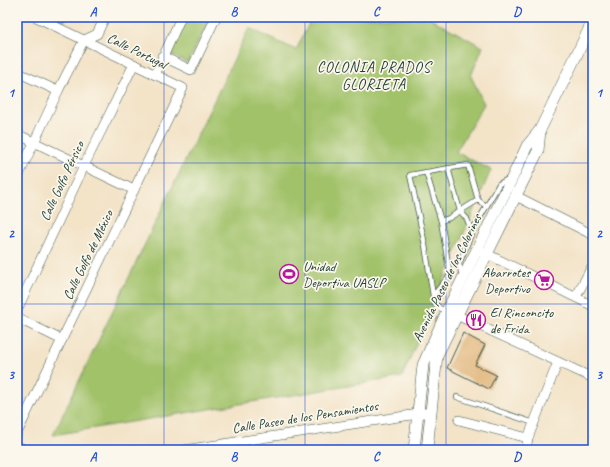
<svg xmlns="http://www.w3.org/2000/svg" width="610" height="467" viewBox="0 0 610 467" font-family="Caveat,sans-serif">
	<rect width="100%" height="100%" fill="#fbf7ec"/>
	<filter id="ink" filterUnits="userSpaceOnUse"><feTurbulence type="fractalNoise" baseFrequency=".025" numOctaves="2"/><feDisplacementMap in="SourceGraphic" scale="8" xChannelSelector="R" yChannelSelector="G"/><feConvolveMatrix kernelMatrix="1 2 1 2 8 2 1 2 1" color-interpolation-filters="sRGB"/></filter>
	<filter id="wash" filterUnits="userSpaceOnUse"><feTurbulence type="fractalNoise" baseFrequency=".012" numOctaves="4" result="noise"/><feDisplacementMap in="SourceGraphic" scale="16" xChannelSelector="R" yChannelSelector="G"/><feGaussianBlur stdDeviation="0.9" result="paint"/><feColorMatrix in="noise" values="0 0 0 0 0 0 0 0 0 0 0 0 0 0 0 0 0 1.4 0 .05"/><feComposite in="paint" operator="in"/></filter>
	<g filter="url(#wash)">
		<rect width="100%" height="100%" fill="#f3e3c7"/>
		<g fill="#a2c26a" stroke="#60804f">
			<polygon points="40,17 63,17 66,18 61,27"/>
			<polygon points="185,17 210,17 188,63 168,53"/>
			<polygon points="312,17 428,17 483,47 471,76 484,104 456,152 491,170 402,377 53,435 249,28 296,50"/>
		</g>
		<g id="blocks">
			<polygon fill="#e2b981" points="463,333 485,345 475,365 496,375 489,389 447,368"/>
		</g>
	</g>
	<g filter="url(#ink)">
		<use href="#blocks" fill-opacity="0" stroke="#3f564a" stroke-width="1"/>
		<g fill="none" stroke-linecap="round" stroke-linejoin="round">
			<g stroke="#3f564a" stroke-width="6">
				<g id="service">
					<polyline points="448,168 460,211 467,219 472,232"/>
					<polyline points="426,172 441,221"/>
					<polyline points="478,200 468,165 410,175 425,245 433,296 450,275 441,221 449,218 478,200 486,206"/>
					<polyline points="462,276 459,264 472,232 499,184 510,178"/>
					<path d="M433,296C436,306 436,307 446,311"/>
					<polyline points="457,397 534,423"/>
				</g>
			</g>
			<g stroke="#3f564a" stroke-width="10">
				<g id="minor">
					<polyline points="162,56 191,70 216,17"/>
					<polyline points="17,72 58,91"/>
					<polyline points="155,75 181,17"/>
					<polyline points="17,134 134,190"/>
					<polyline points="17,179 58,91 84,40 97,34 105,17"/>
					<polyline points="516,196 593,235"/>
					<polyline points="481,251 593,306"/>
					<polyline points="576,297 590,270"/>
					<polyline points="17,310 84,166 134,64"/>
					<polyline points="452,313 593,378"/>
					<polyline points="17,318 62,340"/>
					<polyline points="459,420 528,438"/>
					<polyline points="17,433 183,88 36,17"/>
					<polyline points="184,450 431,412"/>
					<polyline points="526,450 528,438 558,362"/>
				</g>
			</g>
			<g stroke="#3f564a" stroke-width="12">
				<g id="tertiary">
					<polyline points="414,450 423,365 447,311 513,176 527,146 540,130 593,21"/>
					<polyline points="427,450 437,355 538,151 540,130"/>
				</g>
			</g>
			<g stroke="#3f564a" stroke-width="14">
				<polyline id="secondary" points="17,448 21,450"/>
			</g>
			<use href="#service" stroke="#fff" stroke-width="4.5"/>
			<use href="#minor" stroke="#fff" stroke-width="9"/>
			<use href="#tertiary" stroke="#fff" stroke-width="11"/>
			<use href="#secondary" stroke="#fde5c5" stroke-width="13"/>
		</g>
	</g>
	<path fill="none" stroke="#1d4ed8" stroke-width="1" stroke-opacity="0.55" d="M164,17V450M305,17V450M446,17V450M17,163H593M17,304H593"/>
	<defs>
		<g id="stadium-ring" transform="scale(1)"><circle r="9.5" fill="#fbf7ec" stroke="#b5179e" stroke-width="1.5"/><path d="M0-5a6.5 5 0 1 0 0 10a6.5 5 0 1 0 0-10ZM-3.5-1.8h7v3.6h-7Z" fill="#b5179e"/></g>
		<g id="supermarket-ring" transform="scale(1)"><circle r="9.5" fill="#fbf7ec" stroke="#b5179e" stroke-width="1.5"/><path d="M-6-5.5h2.5l.6 2H6L4.5 2H-2.5L-4.4-4H-6ZM-1.5 3.2a1.3 1.3 0 1 0 .1 0ZM3 3.2a1.3 1.3 0 1 0 .1 0Z" fill="#b5179e"/></g>
		<g id="restaurant-ring" transform="scale(1)"><circle r="9.5" fill="#fbf7ec" stroke="#b5179e" stroke-width="1.5"/><path d="M-5-6h1v4h1v-4h1v4h1v-4h1v5L-1.5 .5V6h-2V.5L-5-1ZM5-6V6H3V1.5H1.5Q1.5-4 5-6Z" fill="#b5179e"/></g>
	</defs>
	<g fill-rule="evenodd">
		<use href="#stadium-ring" x="289" y="274"/>
		<use href="#supermarket-ring" x="544" y="280"/>
		<use href="#restaurant-ring" x="476" y="320"/>
	</g>
	<g text-anchor="middle" dominant-baseline="central" stroke-width="3.5" stroke-linejoin="round" paint-order="stroke">
		<g font-size="14" fill="#1f3d34" stroke="#fbf7ec">
			<text transform="translate(137 51) rotate(26)">Calle Portugal</text>
			<text transform="translate(62 181) rotate(-65)">Calle Golfo Pérsico</text>
			<text transform="translate(88 255) rotate(-64)">Calle Golfo de México</text>
			<text transform="translate(447 278) rotate(-64)">Avenida Paseo de los Colorines</text>
			<text transform="translate(305 417) rotate(-9)">Calle Paseo de los Pensamientos</text>
		</g>
		<g font-size="14" fill="#1f3d34" stroke="#fbf7ec" text-anchor="start">
			<text x="303" y="266">Unidad<tspan x="303" dy="16">Deportiva UASLP</tspan></text>
			<text x="530" y="272" text-anchor="end">Abarrotes<tspan x="530" dy="16">Deportivo</tspan></text>
			<text x="490" y="312">El Rinconcito<tspan x="490" dy="16">de Frida</tspan></text>
		</g>
		<g font-size="15" letter-spacing="1" fill="#1f3d34" stroke="#fbf7ec">
			<text x="374" y="67">COLONIA PRADOS<tspan x="374" dy="17">GLORIETA</tspan></text>
		</g>
	</g>
	<rect width="610" height="467" fill="none" stroke="#fbf7ec" stroke-width="44"/>
	<rect x="22" y="22" width="566" height="423" fill="none" stroke="#1d4ed8" stroke-width="1.5"/>
	<g font-size="13" text-anchor="middle" font-weight="bold" fill="#1d4ed8">
		<text x="93" y="16">A</text>
		<text x="234" y="16">B</text>
		<text x="376" y="16">C</text>
		<text x="517" y="16">D</text>
		<text x="11" y="97">1</text>
		<text x="599" y="97">1</text>
		<text x="11" y="238">2</text>
		<text x="599" y="238">2</text>
		<text x="11" y="379">3</text>
		<text x="599" y="379">3</text>
		<text x="93" y="461">A</text>
		<text x="234" y="461">B</text>
		<text x="376" y="461">C</text>
		<text x="517" y="461">D</text>
	</g>
</svg>
